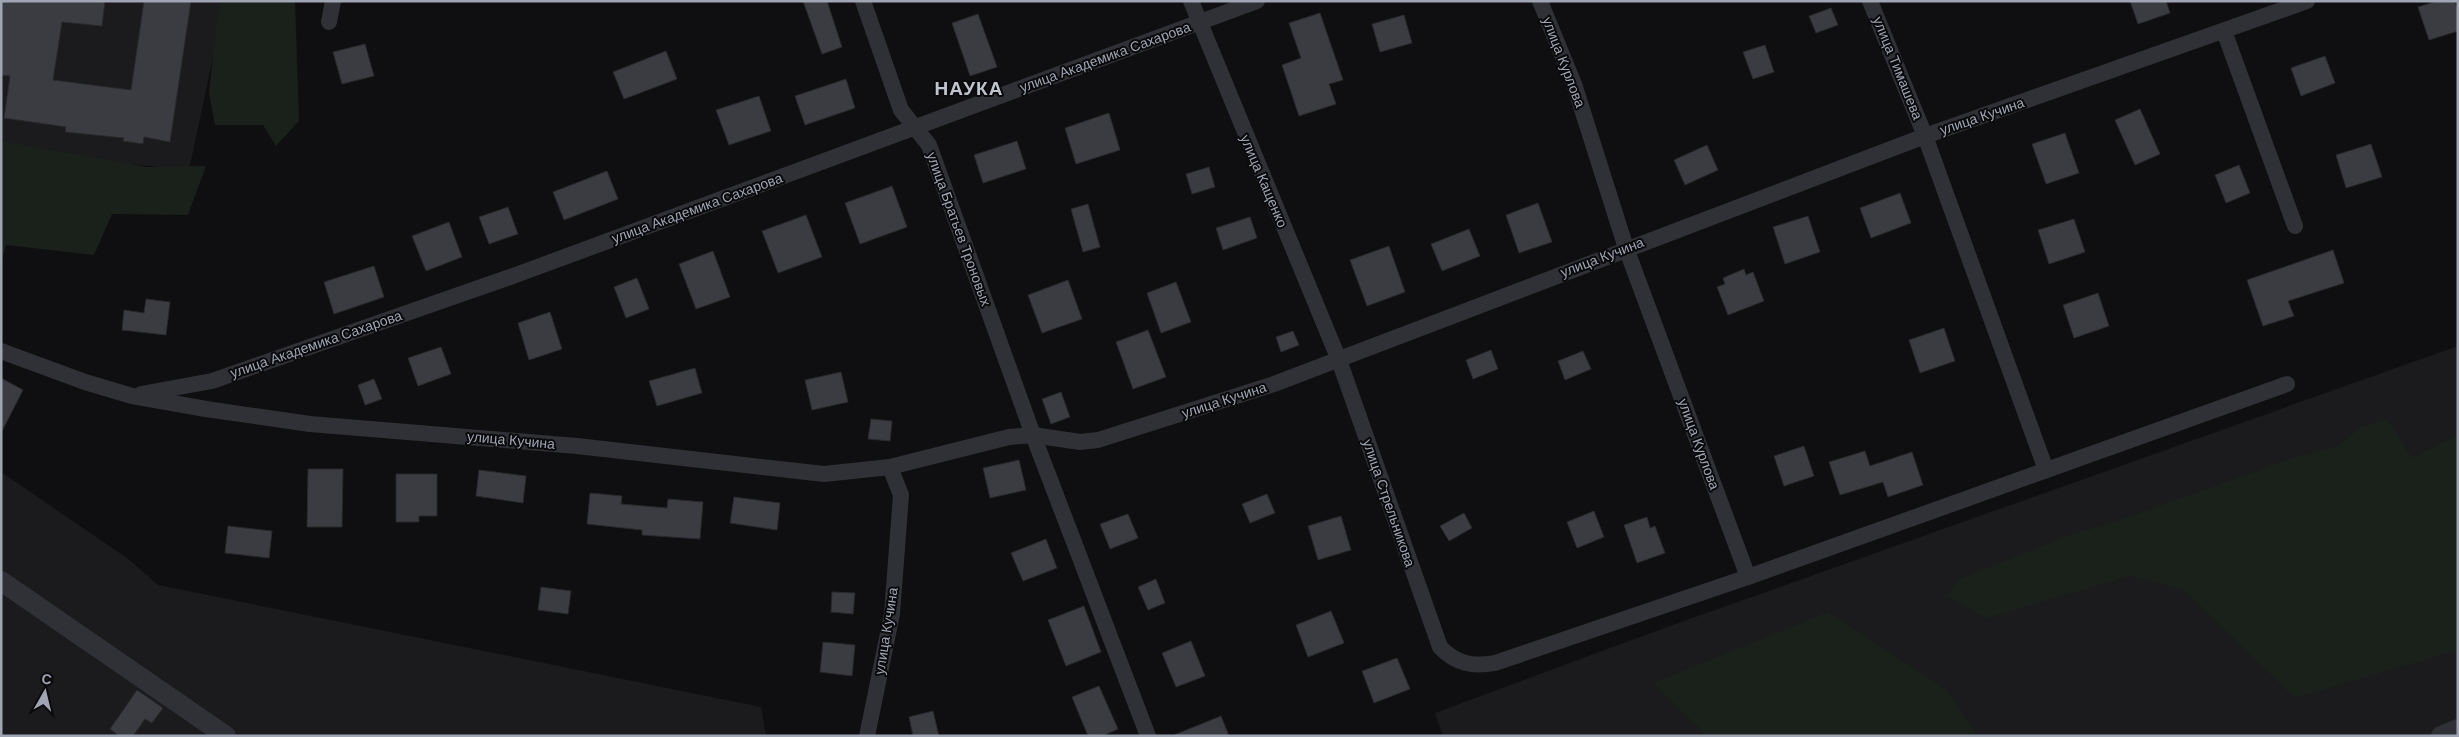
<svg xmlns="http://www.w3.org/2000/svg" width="2459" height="737" viewBox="0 0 2459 737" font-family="'DM Sans',sans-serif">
	<rect width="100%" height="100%" fill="#0f0f11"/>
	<g fill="#1b1b1e">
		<polygon points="1,1 225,1 189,170 1,151"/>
		<polygon points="2458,346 2458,736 1443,736 1435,713 1656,631"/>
		<polygon points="1,472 127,558 158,585 761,707 766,736 1,736"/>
	</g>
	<g fill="#19211a">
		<polygon points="222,1 295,1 299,121 276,146 263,125 215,125 209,93 218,11"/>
		<polygon points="1,141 147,167 206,166 188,215 112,214 94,255 6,245 1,263"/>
		<polygon points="2387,419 2412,458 2458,435 2458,650 2295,698 2184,590 2130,576 1987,618 1946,596 1960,579 1972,574 2073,534 2120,520 2296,457 2337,446 2360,428"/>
		<polygon points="1828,612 1947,690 1978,736 1707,736 1653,683"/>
	</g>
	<g fill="#3b3c41" stroke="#29292d">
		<polygon points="1,1 105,1 102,26 62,22 53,80 131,90 144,1 191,1 170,142 144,137 143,144 123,141 124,138 65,132 66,127 4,118 10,76 1,75"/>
		<polygon points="803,1 827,1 842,47 822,54"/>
		<polygon points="2130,1 2166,1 2170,13 2138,24"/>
		<polygon points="2437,1 2455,1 2458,10 2458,31 2429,40 2418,7"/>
		<polygon points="1831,8 1838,25 1816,33 1809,16"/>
		<polygon points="1320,13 1343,80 1329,84 1336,104 1299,116 1282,65 1301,58 1289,23"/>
		<polygon points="978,14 997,67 970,76 952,23"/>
		<polygon points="1404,15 1412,43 1380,52 1372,24"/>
		<polygon points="365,44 374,76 342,84 333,52"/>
		<polygon points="1765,45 1774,72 1753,79 1743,52"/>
		<polygon points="666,51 677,79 624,99 613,72"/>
		<polygon points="2325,56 2335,83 2301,96 2291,68"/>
		<polygon points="846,79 855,108 805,125 795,96"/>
		<polygon points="759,96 771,131 729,145 716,110"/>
		<polygon points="2140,109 2160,154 2135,165 2115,120"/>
		<polygon points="1109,113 1120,150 1076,164 1065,128"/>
		<polygon points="2065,133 2079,173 2046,184 2032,144"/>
		<polygon points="1017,141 1026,169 983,183 974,155"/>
		<polygon points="2371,144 2382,177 2346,188 2336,155"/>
		<polygon points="1707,145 1718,170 1685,185 1674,160"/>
		<polygon points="2239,165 2250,193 2226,203 2215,175"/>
		<polygon points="1209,167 1215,187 1192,194 1186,174"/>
		<polygon points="607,171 618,199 564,220 553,192"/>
		<polygon points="892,186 907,227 860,244 845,203"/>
		<polygon points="1900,193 1911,223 1871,238 1860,208"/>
		<polygon points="1538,203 1552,242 1519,253 1506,215"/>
		<polygon points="1088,204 1100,247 1083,252 1071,209"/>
		<polygon points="508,207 518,234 489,244 479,217"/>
		<polygon points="806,215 822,257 778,273 762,231"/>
		<polygon points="1808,216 1820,252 1785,264 1773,227"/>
		<polygon points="1250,217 1257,238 1223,250 1216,228"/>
		<polygon points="2074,219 2085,252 2049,264 2038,230"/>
		<polygon points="449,222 462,257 426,271 412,236"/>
		<polygon points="1469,229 1480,256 1442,271 1431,244"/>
		<polygon points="1389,246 1405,292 1367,306 1350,260"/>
		<polygon points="2333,250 2344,283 2288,301 2294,316 2263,326 2247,280"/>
		<polygon points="713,251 730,297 696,309 679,264"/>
		<polygon points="374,266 384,297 334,314 324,282"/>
		<polygon points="1744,269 1746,275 1753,272 1764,301 1728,315 1717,287 1725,284 1723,278"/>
		<polygon points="637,278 649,309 626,318 614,287"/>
		<polygon points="1068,280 1082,319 1042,333 1028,295"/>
		<polygon points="1176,282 1191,322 1161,333 1147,293"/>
		<polygon points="2098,293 2109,326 2074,338 2063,305"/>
		<polygon points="146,299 170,302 166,335 122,330 124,310 144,313"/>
		<polygon points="550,312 562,349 529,360 518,323"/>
		<polygon points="1944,328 1955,361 1920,373 1909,340"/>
		<polygon points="1148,330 1166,377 1133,389 1116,342"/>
		<polygon points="1293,331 1299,345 1281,352 1276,337"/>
		<polygon points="441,347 451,374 418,386 408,358"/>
		<polygon points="1491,350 1498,369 1473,379 1466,360"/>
		<polygon points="1583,351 1591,369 1565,380 1558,361"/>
		<polygon points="695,368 702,393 657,406 649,381"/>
		<polygon points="841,372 848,402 812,410 805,380"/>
		<polygon points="1,378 23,390 1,433"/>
		<polygon points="374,379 382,399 365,405 358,385"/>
		<polygon points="1061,392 1070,417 1051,424 1042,399"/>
		<polygon points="871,419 892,421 890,441 868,439"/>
		<polygon points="1804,446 1814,476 1784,486 1774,456"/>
		<polygon points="1865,451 1870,466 1912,452 1923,485 1888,497 1883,482 1840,495 1829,462"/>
		<polygon points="1019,460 1026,490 990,498 983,468"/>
		<polygon points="308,469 343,469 342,527 307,527"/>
		<polygon points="479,470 526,476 523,503 476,496"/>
		<polygon points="396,474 437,474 437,516 419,516 419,522 396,522"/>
		<polygon points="590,493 622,496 621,504 667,508 668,499 703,502 700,539 642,535 642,530 587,524"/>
		<polygon points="1267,494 1275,513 1250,523 1242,504"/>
		<polygon points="734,497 780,503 777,530 730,523"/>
		<polygon points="1594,511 1604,537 1577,548 1567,522"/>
		<polygon points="1464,513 1472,528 1449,541 1440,526"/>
		<polygon points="1128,514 1138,538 1110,549 1100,524"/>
		<polygon points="1341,516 1351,550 1318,560 1308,526"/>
		<polygon points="1647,517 1650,528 1655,526 1665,553 1637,563 1624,525"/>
		<polygon points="228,526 272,531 269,558 225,553"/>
		<polygon points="1046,539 1057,568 1023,581 1011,553"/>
		<polygon points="1156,579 1165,603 1148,610 1138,587"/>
		<polygon points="541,587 571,591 568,614 538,610"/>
		<polygon points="832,592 855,593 853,614 831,612"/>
		<polygon points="1084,606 1101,652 1066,666 1048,620"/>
		<polygon points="1331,611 1344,643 1308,657 1296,625"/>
		<polygon points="1191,641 1205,676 1176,687 1162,653"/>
		<polygon points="823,642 855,645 852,676 820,672"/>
		<polygon points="1397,658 1410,689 1374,703 1362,671"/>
		<polygon points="1099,686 1118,729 1102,736 1088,736 1072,697"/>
		<polygon points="137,690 163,708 152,723 145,719 133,736 119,736 110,729"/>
		<polygon points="933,711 939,736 913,736 909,717"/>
		<polygon points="1221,716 1229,736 1175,736 1174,735"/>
	</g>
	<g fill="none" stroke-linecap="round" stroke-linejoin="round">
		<g stroke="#303136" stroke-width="16">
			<polyline points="863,1 901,110 929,145 1033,435 1148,736"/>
			<path d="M1191,1L1339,360L1440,647C1456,664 1473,667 1495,663L1748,577L1626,248L1574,84L1540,1"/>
			<polyline points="1870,1 1925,136 2046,470"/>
			<polyline points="329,22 333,1"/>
			<polyline points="2224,31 2295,226"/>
			<polyline points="1,351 85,382 132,396 206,409 310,424 577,446 824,474 890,467 1009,437 1033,435 1080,442 1098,440 1274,384 1925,136 2307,1"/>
			<polyline points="141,394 212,381 513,276 1257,1"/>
			<polyline points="1748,577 2287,384"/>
			<polyline points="867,736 892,614 901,495 890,467"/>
		</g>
		<g stroke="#303136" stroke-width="20">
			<polyline points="1,581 226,736"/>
			<polyline points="2441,736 2458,729"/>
		</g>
	</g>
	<g text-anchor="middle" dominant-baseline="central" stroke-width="4" stroke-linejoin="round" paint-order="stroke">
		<g font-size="14" fill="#9fa5b3" stroke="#0a0a0c">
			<text transform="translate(1105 57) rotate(-20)">улица Академика Сахарова</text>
			<text transform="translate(1564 62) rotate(69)">улица Курлова</text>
			<text transform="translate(1898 68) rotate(68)">улица Тимашева</text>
			<text transform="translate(1982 116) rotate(-19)">улица Кучина</text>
			<text transform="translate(1264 181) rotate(67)">улица Кащенко</text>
			<text transform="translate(697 208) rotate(-20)">улица Академика Сахарова</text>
			<text transform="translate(959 229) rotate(70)">улица Братьев Троновых</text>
			<text transform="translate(1602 257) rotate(-21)">улица Кучина</text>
			<text transform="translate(316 344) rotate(-19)">улица Академика Сахарова</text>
			<text transform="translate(1224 400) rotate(-18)">улица Кучина</text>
			<text transform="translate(511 440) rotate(5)">улица Кучина</text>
			<text transform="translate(1699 444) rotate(70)">улица Курлова</text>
			<text transform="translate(1389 503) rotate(71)">улица Стрельникова</text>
			<text transform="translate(886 631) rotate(-81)">улица Кучина</text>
		</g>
		<g font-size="19" font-weight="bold" letter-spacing="1" fill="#c0c4cf" stroke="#0a0a0c">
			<text x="969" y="88">НАУКА</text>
		</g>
	</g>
	<rect width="2459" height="737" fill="none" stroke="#9fa5b3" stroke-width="5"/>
	<g transform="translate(45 692) rotate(8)" stroke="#0a0a0c" stroke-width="4" paint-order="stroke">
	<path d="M0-4L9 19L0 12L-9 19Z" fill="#9fa5b3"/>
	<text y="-8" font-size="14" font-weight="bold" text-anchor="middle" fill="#9fa5b3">С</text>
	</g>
</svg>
